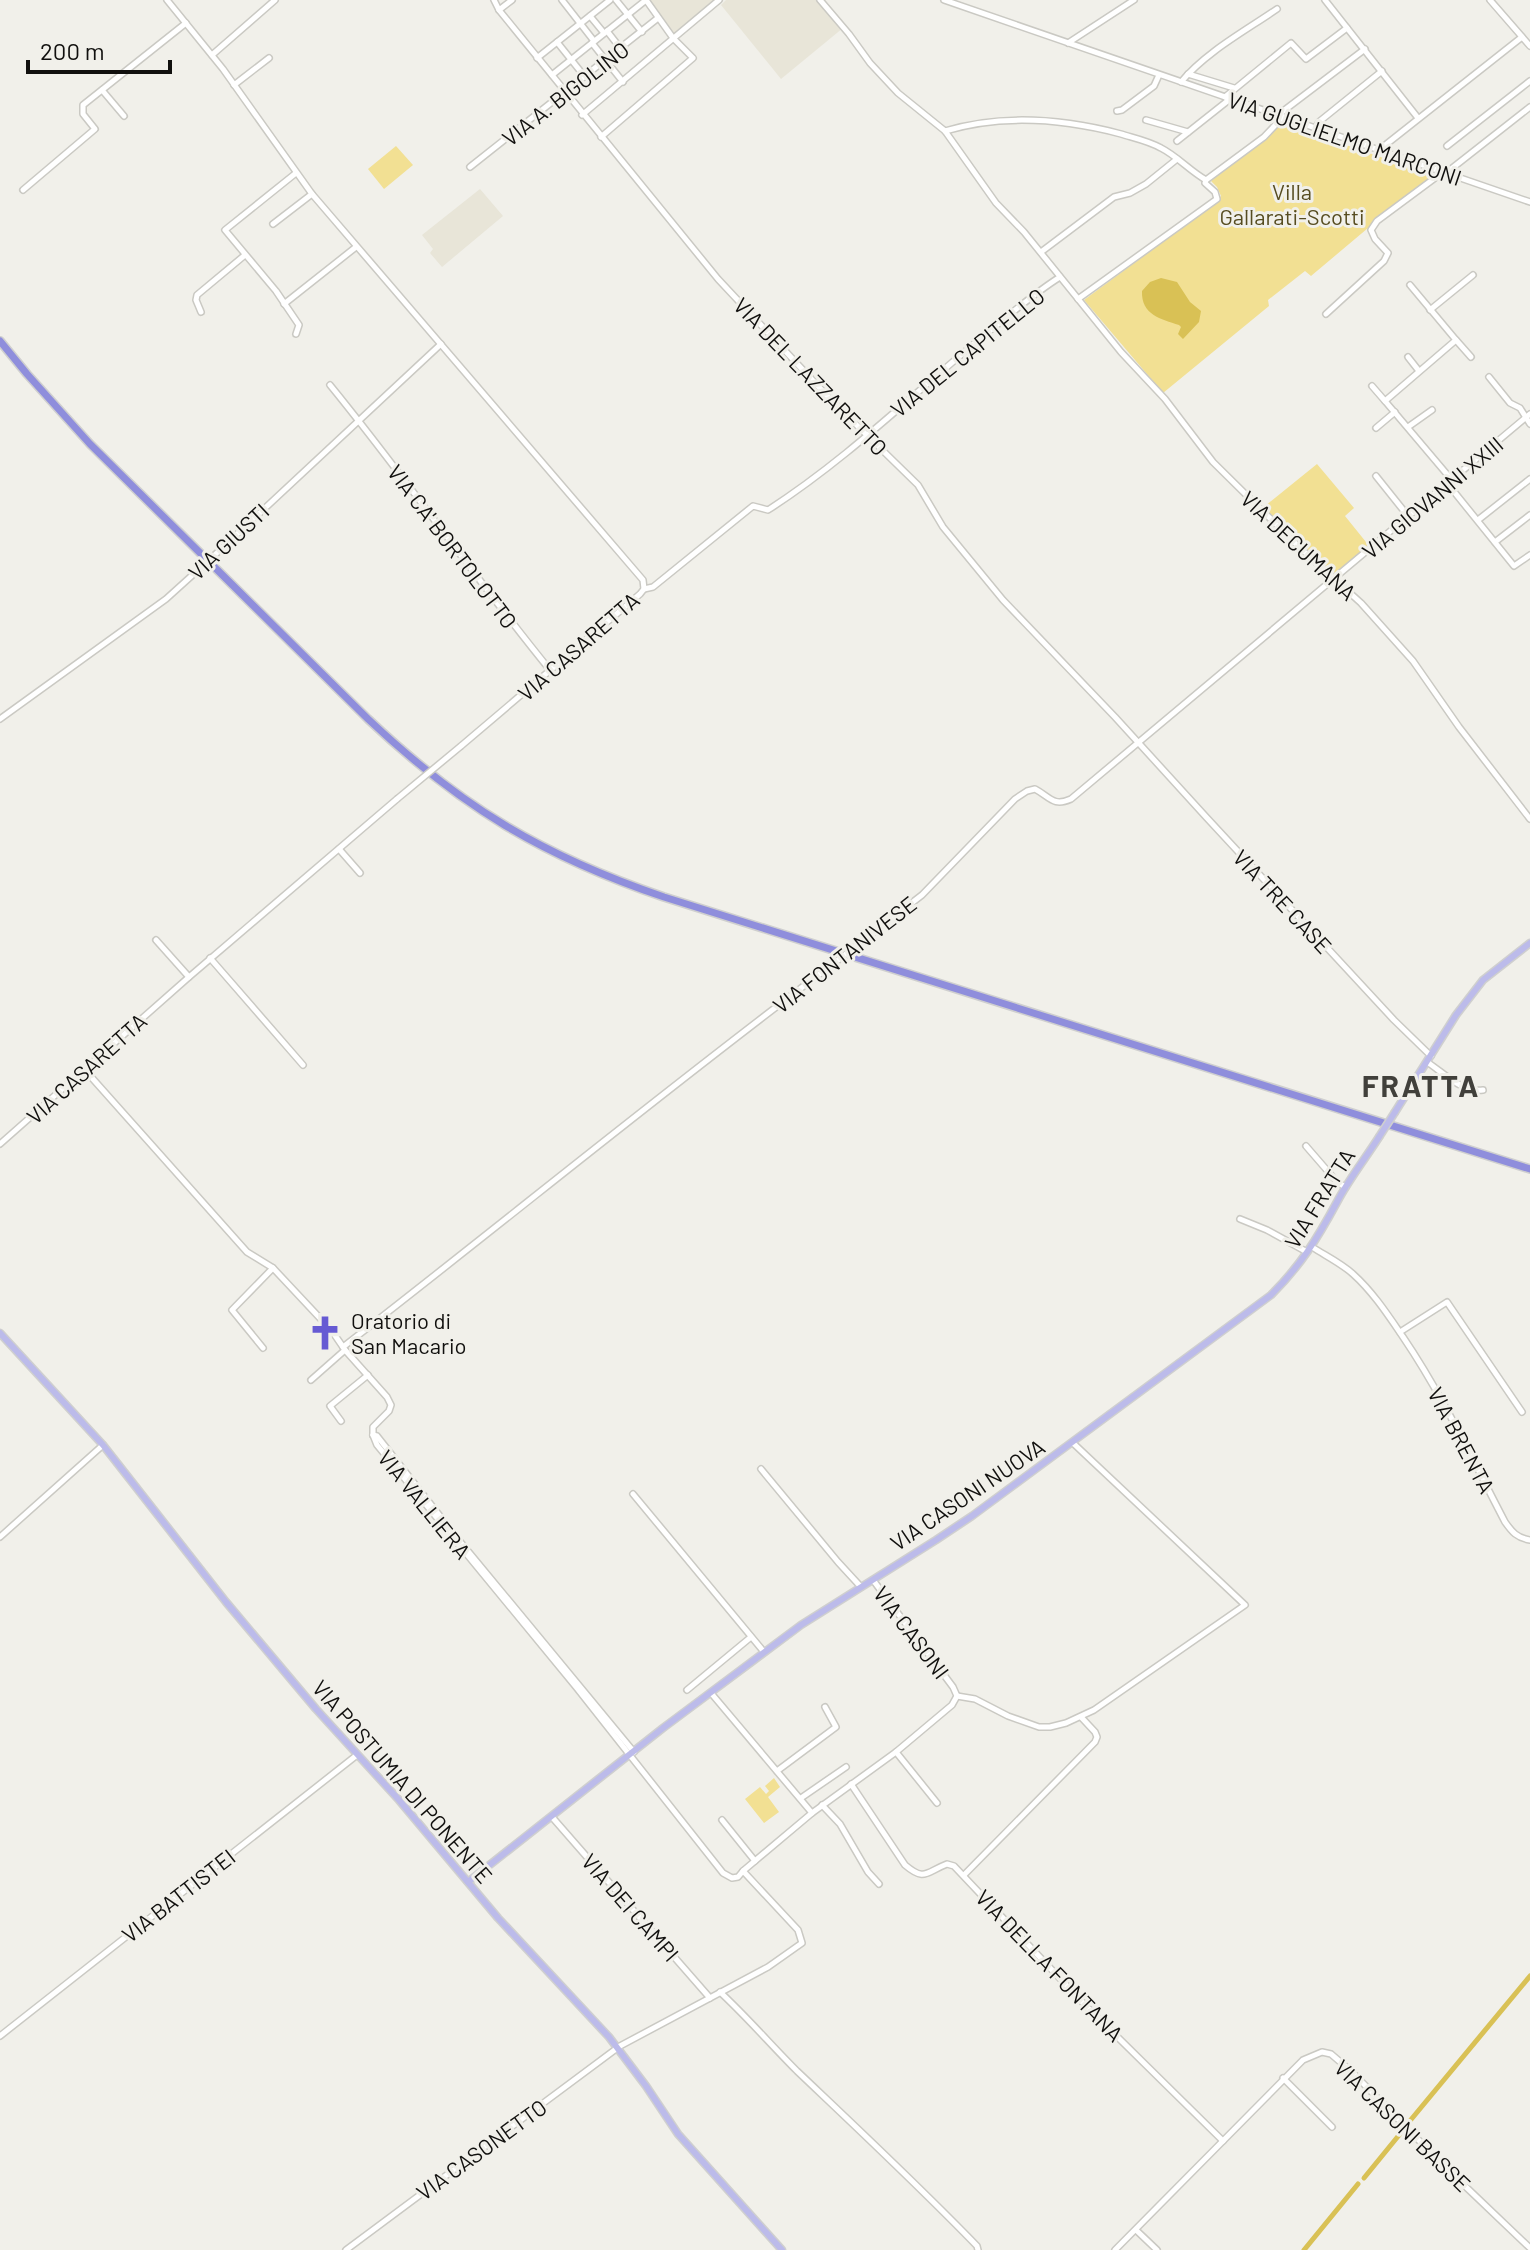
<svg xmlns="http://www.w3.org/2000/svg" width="1530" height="2250" viewBox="0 0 1530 2250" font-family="Barlow,sans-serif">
	<rect width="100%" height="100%" fill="#f1f0ea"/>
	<g fill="#e8e5d8">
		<polygon points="648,0 716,0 674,36"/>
		<polygon points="726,0 818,0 843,28 781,79 721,5"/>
		<polygon points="480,189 503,216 442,267 430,253 433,249 422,235"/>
	</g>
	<g fill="#f2e093">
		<polygon points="1283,123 1435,176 1374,223 1311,276 1305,271 1268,300 1269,306 1163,393 1084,300 1214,204 1221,196 1217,187 1211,181"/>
		<polygon points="396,146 413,165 384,189 368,169"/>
		<polygon points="1317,464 1354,508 1345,516 1370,547 1337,574 1325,567 1263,510 1265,506"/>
		<polygon points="774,1778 780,1787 768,1797 779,1812 764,1823 745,1799 760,1787 766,1794 769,1791 765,1786"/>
	</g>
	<path fill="#d9c155" d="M1161,278L1177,282L1190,302L1201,311L1199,322L1183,339L1178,334L1181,327L1179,325C1161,319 1141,315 1142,291L1150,282Z"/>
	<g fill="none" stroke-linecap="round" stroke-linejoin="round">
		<g stroke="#d9c155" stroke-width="5">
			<polyline points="1409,2122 1530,1976"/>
			<polyline points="1364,2178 1404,2129"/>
			<polyline points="1304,2250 1358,2184"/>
		</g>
		<g stroke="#cac9c3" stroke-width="8">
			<g id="minor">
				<polyline points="167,0 223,69 312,194 643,580 644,589 640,594 461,746"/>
				<polyline points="494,0 499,10 718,279 831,400 918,485 943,527 1003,600 1115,717 1207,818 1394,1020 1431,1056"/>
				<polyline points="562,0 594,41"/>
				<polyline points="616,0 642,32"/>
				<polyline points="820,0 849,34 870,63 898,93 945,131 996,203 1024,232 1121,352 1165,399 1213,462 1299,547 1361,603 1413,661 1459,727 1530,819"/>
				<polyline points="944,0 1530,202"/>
				<polyline points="1325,0 1418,118"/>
				<polyline points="1490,0 1530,46"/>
				<polyline points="499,10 512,0"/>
				<polyline points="590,16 604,33"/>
				<polyline points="607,31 621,49"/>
				<polyline points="557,42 585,77"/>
				<polyline points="592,43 623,82"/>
				<polyline points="1068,43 1134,0"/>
				<polyline points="212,55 275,0"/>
				<polyline points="537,58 610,0"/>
				<polyline points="1188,74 1234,88"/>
				<polyline points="552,75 646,0"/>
				<path d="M1181,82C1206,52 1245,31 1277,9"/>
				<polyline points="234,85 269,58"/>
				<polyline points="102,90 124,116"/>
				<polyline points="1225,97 1291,43 1306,59 1347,28"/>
				<polyline points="1117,111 1122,110 1154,86 1159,75"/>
				<polyline points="582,115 719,0"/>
				<polyline points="1278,115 1365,49"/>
				<polyline points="1146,120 1188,132"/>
				<polyline points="1315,128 1320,121 1382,71"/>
				<path d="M945,131C1001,114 1064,119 1121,134C1134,138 1149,141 1161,148C1177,156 1190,171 1206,180"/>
				<polyline points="601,137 693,58 673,38 646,0"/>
				<polyline points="1177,141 1230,99"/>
				<polyline points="1447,146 1530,81"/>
				<polyline points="1379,150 1522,37"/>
				<polyline points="470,167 658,18"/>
				<polyline points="296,173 225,230 276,291 299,325 296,334"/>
				<polyline points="1446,173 1530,107"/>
				<polyline points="23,190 95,129 83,114 83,105 186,23"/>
				<polyline points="273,224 312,194"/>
				<polyline points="1041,252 1114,197 1130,193 1146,184 1177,159"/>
				<polyline points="1410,285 1456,340 1385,401 1451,479"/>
				<polyline points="1078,299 1217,199 1215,192 1205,183 1206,180 1264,137 1283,117"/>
				<polyline points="284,304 356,247"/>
				<polyline points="1430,310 1473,275"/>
				<polyline points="201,312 196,300 197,295 245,255"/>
				<polyline points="1326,314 1384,261 1388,253 1375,239 1371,230 1377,221 1443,172"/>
				<polyline points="1456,340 1471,357"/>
				<polyline points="1408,357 1419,371"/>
				<polyline points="1489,377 1510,403 1520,408 1530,424"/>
				<path d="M330,385C406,478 474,577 550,670"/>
				<polyline points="1372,386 1385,401"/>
				<polyline points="1408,427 1432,410"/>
				<polyline points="1376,428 1395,412"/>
				<polyline points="1376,476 1408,516"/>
				<polyline points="1447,483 1514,566 1530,555"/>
				<polyline points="1478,520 1530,479"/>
				<polyline points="1495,542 1530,515"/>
				<polyline points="219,551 441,344"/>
				<path d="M644,589L653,587L753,506L768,510C849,458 918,389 992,329C1014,311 1036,292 1060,277"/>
				<polyline points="0,719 166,599 197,571"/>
				<polyline points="339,849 360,873"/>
				<polyline points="156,940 189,977"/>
				<path d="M860,943L922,895L1015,799L1027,791L1035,789C1050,797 1053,807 1071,799L1530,414"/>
				<polyline points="210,958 303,1065"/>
				<path d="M1427,1062C1444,1073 1462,1093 1483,1090"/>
				<polyline points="84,1069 247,1252 273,1268 332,1331 345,1350 387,1397 391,1405 389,1411 373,1427 373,1435"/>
				<polyline points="0,1144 189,977 397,799"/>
				<polyline points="1306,1146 1338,1183 1346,1187"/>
				<polyline points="1240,1219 1267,1230 1307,1252"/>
				<path d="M1312,1247C1326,1256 1341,1263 1353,1274C1373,1292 1388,1315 1403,1337C1443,1396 1472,1459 1505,1522C1512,1532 1517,1538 1530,1540"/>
				<polyline points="1400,1332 1447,1302 1522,1412"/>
				<path d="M343,1347C507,1220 667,1088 833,964"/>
				<polyline points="263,1348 232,1310 273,1268"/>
				<polyline points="311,1380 345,1350"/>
				<polyline points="341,1421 330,1406 368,1375"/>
				<polyline points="373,1435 377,1445 576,1687 723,1873 732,1878 738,1877 743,1871"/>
				<polyline points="373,1435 377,1436 458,1539 634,1752"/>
				<polyline points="761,1469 838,1562 861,1587"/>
				<polyline points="633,1494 764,1652"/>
				<polyline points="0,1537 103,1445"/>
				<polyline points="687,1690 751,1637"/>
				<polyline points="711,1693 812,1813"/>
				<polyline points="957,1696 975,1699 1008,1716 1039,1727 1050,1727 1066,1723 1094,1710 1245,1605 1073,1443"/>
				<polyline points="896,1752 937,1803"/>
				<polyline points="777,1771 836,1727 825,1707"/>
				<path d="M851,1784L905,1865C925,1882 926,1872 947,1864L954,1866L1085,2005L1223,2141"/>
				<polyline points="801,1798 846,1767"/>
				<polyline points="822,1805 840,1824 868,1872 879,1884"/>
				<polyline points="552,1817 710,1998"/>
				<polyline points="722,1820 755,1861"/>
				<polyline points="964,1875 1095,1742 1097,1737 1095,1732 1081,1717"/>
				<path d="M720,1992C747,2017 771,2045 797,2071C858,2129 919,2186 977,2246L978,2250"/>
				<polyline points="0,2036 357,1755"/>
				<polyline points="1283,2078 1332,2127"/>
				<polyline points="1136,2230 1157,2250"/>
				<polyline points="346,2250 620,2046 768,1967 802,1943 798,1930 743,1871 812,1813 896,1752 952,1705 957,1696 953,1687 873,1580"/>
				<polyline points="1115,2250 1303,2060 1322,2052 1331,2054 1352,2072 1444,2166 1530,2248"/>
			</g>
		</g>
		<g stroke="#cfcfcf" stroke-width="9">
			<g id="major">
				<polyline points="1395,1112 1456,1015 1483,980 1530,943"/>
				<polyline points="0,1333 103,1445 226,1602 316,1709 399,1800 498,1918 609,2037 646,2086 678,2134 782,2250"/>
				<path d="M468,1882L663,1728L801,1625L936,1540L972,1516L1271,1295C1301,1265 1317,1239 1337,1202C1349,1179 1365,1159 1379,1137"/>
			</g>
		</g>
		<g stroke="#cfcfcf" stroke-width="10">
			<path id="highway" d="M0,341L27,374L90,444L368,719C461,807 543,856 664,897L1530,1169"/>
		</g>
		<use href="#minor" stroke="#fff" stroke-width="5"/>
		<use href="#major" stroke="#bcbbea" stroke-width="6"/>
		<use href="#highway" stroke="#8f8edc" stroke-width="7"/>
		<g stroke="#cac9c3" stroke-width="8" stroke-linecap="butt">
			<g id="minor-bridge">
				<polyline points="197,571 219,551"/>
				<polyline points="397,799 461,746"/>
				<polyline points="833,964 860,943"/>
			</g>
		</g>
		<g stroke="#cfcfcf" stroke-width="9" stroke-linecap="butt">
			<polyline id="major-bridge" points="1379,1137 1395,1112"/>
		</g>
		<use href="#minor-bridge" stroke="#fff" stroke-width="5"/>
		<use href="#major-bridge" stroke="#bcbbea" stroke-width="6"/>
	</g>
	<defs>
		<g id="church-bare" transform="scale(2.76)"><path d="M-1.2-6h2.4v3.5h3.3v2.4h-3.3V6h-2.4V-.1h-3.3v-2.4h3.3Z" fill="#665ad3" stroke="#f1f0ea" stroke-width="2.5" paint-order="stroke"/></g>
	</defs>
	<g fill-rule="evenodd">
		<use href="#church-bare" x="325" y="1333"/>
	</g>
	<g text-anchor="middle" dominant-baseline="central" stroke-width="6" stroke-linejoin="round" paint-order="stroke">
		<g font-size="22" fill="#11100e" stroke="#f1f0ea">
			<text transform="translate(565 93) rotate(-38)">VIA A. BIGOLINO</text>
			<text transform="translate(1345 138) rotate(19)">VIA GUGLIELMO MARCONI</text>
			<text transform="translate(967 352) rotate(-39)">VIA DEL CAPITELLO</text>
			<text transform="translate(811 376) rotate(46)">VIA DEL LAZZARETTO</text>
			<text transform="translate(1432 497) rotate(-40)">VIA GIOVANNI XXIII</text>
			<text transform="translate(228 541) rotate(-43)">VIA GIUSTI</text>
			<text transform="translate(1299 545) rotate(43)">VIA DECUMANA</text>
			<text transform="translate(453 546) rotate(53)">VIA CA' BORTOLOTTO</text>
			<text transform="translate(578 646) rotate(-41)">VIA CASARETTA</text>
			<text transform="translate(1283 901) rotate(47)">VIA TRE CASE</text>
			<text transform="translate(844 954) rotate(-38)">VIA FONTANIVESE</text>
			<text transform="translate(86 1068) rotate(-42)">VIA CASARETTA</text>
			<text transform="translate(1319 1198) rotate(-58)">VIA FRATTA</text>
			<text transform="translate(1462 1440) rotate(62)">VIA BRENTA</text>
			<text transform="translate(967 1494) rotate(-34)">VIA CASONI NUOVA</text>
			<text transform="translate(425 1504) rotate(51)">VIA VALLIERA</text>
			<text transform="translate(912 1632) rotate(53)">VIA CASONI</text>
			<text transform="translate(403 1781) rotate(49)">VIA POSTUMIA DI PONENTE</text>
			<text transform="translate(178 1895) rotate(-38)">VIA BATTISTEI</text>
			<text transform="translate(631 1907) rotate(49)">VIA DEI CAMPI</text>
			<text transform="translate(1050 1965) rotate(46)">VIA DELLA FONTANA</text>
			<text transform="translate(1403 2125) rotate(44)">VIA CASONI BASSE</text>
			<text transform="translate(481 2149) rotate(-36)">VIA CASONETTO</text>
		</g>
		<g font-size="22" fill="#564c20" stroke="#f1f0ea">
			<text x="1292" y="191">Villa<tspan x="1292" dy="25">Gallarati-Scotti</tspan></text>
		</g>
		<g font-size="22" fill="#11100e" stroke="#f1f0ea" text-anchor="start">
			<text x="351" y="1320">Oratorio di<tspan x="351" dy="25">San Macario</tspan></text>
		</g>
		<g font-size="30" font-weight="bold" letter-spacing="2" fill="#41403b" stroke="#f1f0ea">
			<text x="1421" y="1085">FRATTA</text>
		</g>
	</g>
	<path d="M28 60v12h142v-12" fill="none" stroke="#11100e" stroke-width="4"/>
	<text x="40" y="60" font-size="24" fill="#11100e" stroke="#f1f0ea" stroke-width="6" paint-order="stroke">200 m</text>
</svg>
